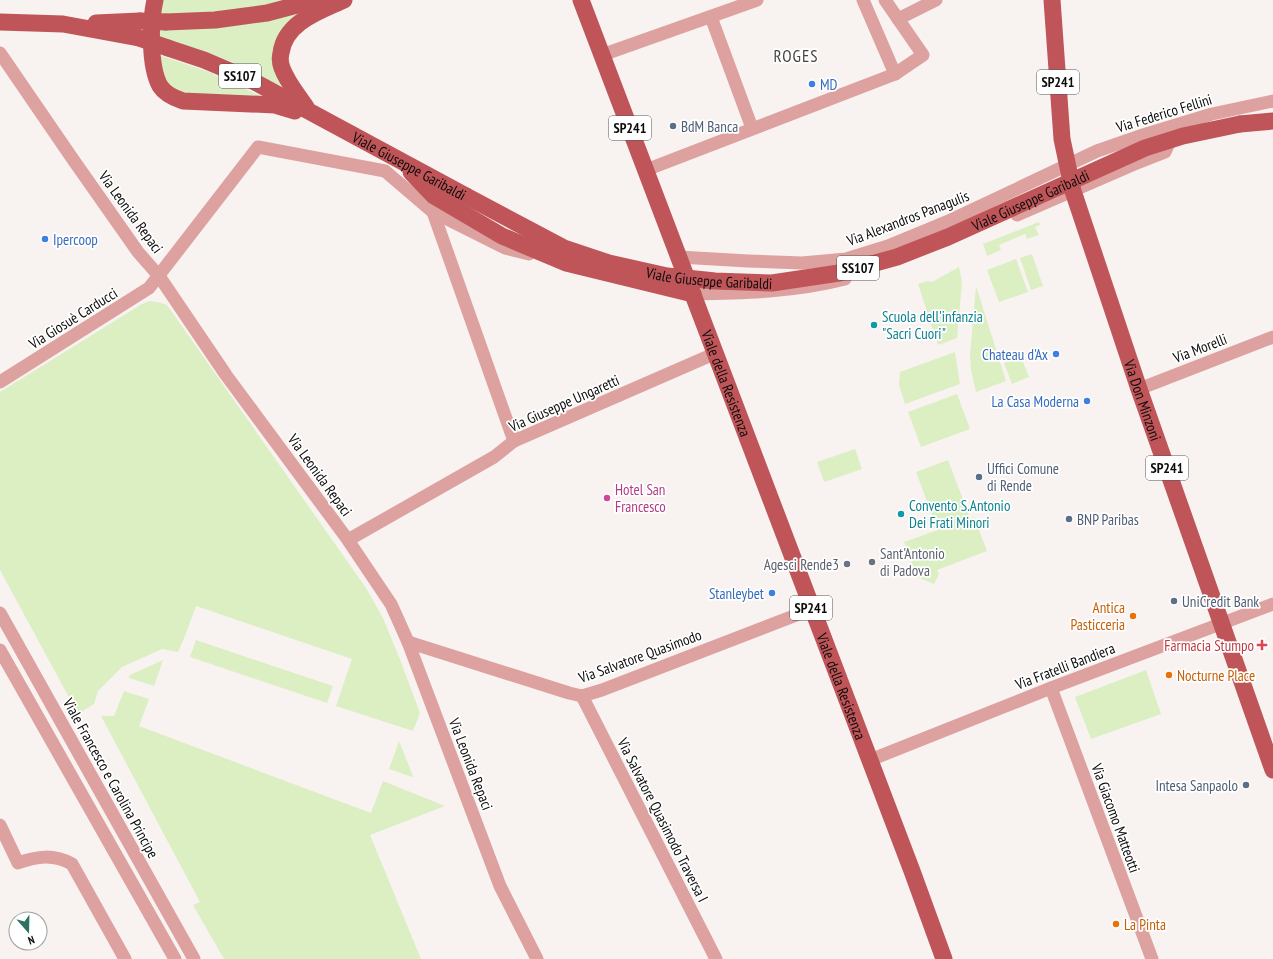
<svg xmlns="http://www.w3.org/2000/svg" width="1273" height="959" viewBox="0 0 1273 959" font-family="'PT Sans Narrow',sans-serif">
	<rect width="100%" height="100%" fill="#f8f3f1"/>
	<g fill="#dbefc3">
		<polygon points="162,0 296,0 269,8 160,16"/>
		<path d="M300,14L293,22L281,85H278C268,80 258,74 248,69C212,53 175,42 139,31V28Z"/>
		<polygon points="159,55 209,72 267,99 187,97 169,89"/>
		<polygon points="1039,222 1040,225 1035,227 1039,235 1027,239 1025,234 999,245 1001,250 987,256 983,244"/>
		<polygon points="1032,254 1043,286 1031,290 1020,258"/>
		<polygon points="1016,259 1028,292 999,302 987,270"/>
		<polygon points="959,267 962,282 957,338 938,345 918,284 927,281 932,282"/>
		<polygon points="976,286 1006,381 976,392 971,370 970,356"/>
		<polygon points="149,301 158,302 167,305 366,588 383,618 401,662 420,713 413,731 336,706 352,659 196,606 185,636 178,652 162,649 122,667 98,691 94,704 78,714 0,570 0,392 142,304"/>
		<polygon points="955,352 960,384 905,404 899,385 900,372"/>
		<polygon points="1021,357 1029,377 1012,384 1004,363"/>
		<polygon points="957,394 970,429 921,447 908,412"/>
		<polygon points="855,449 862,469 824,482 817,462"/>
		<polygon points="948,460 970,518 974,517 987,551 937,570 939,574 934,584 917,577 904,542 938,530 916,472"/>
		<polygon points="196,640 333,686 327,703 190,657"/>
		<polygon points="163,660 154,686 129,678 130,675"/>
		<polygon points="1146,670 1161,714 1091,739 1075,697"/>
		<polygon points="124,691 149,699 139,726 371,813 383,781 445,806 370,835 421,959 224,959 193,905 200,902 101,716 114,716"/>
		<polygon points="399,741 413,776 412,777 389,769"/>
	</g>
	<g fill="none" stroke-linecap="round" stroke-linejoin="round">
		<g stroke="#dda19f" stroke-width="13">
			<polyline points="863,0 895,74"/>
			<polyline points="711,17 752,128"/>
			<polyline points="898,19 936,0"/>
			<polyline points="0,53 72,158 138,252 159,276 226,375 348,540 391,604 408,642 500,886 537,959"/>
			<polyline points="602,55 757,0"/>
			<polyline points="646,170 895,74 923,55 885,0"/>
			<polyline points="433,212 514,441"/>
			<polyline points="1017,215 1132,165 1165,152 1173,134"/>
			<polyline points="679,257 748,261 802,263 846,259 888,246 951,220 1097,151 1143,135 1212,114 1273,101"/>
			<path d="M693,294C744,293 795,292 845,279"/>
			<polyline points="0,382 149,288 258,147 385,171 433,212 505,248 529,254"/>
			<polyline points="1139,389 1273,337"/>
			<polyline points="348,540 494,457 514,441 716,353"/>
			<polyline points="0,613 194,959"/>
			<polyline points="408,642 569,693 582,696 602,690 812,609"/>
			<polyline points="0,650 175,959"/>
			<polyline points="1051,688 1152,959"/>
			<polyline points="582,696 716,959"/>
			<polyline points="870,760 1051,688 1273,604"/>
			<path d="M0,825L18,863C37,856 54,854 72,864L125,959"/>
		</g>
		<g stroke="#bf5559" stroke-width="17">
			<path d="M155,0C150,22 149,66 160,86C165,94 174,98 183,101L275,105L295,111"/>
			<path id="s1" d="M581,0L912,871L944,959"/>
			<path id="s2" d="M1052,0L1062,139L1073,191L1139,389L1273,770"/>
			<polyline points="0,22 63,24 139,38"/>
			<polyline points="166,22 215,20 267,13 316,0"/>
			<polyline points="96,23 140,21"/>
			<path id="s3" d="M168,48L204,60L251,80L466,196"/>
			<path d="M306,107C298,95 287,82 282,68C280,63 280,57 281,53C285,22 320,11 344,0"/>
			<polyline points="1240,124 1273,121"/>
			<polyline points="411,172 434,196 502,236 566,263 693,294"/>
		</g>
		<g stroke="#bf5559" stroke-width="17">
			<polyline points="140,21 166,22"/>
			<polyline points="139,38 168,48"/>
			<path id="s4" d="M466,196L564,248L609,263L667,276L715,281L772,283L839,273L897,257L948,237L1145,148L1183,136L1240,124"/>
		</g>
	</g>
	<g fill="#3f7fe0" stroke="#fff" stroke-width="1.5">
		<circle cx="812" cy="84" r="4"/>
		<circle cx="45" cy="239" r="4"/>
		<circle cx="1056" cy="354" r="4"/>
		<circle cx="1087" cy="401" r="4"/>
		<circle cx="772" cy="593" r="4"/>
	</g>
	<g fill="#5c6f8a" stroke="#fff" stroke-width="1.5">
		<circle cx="673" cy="126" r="4"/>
		<circle cx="979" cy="477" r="4"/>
		<circle cx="1069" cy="519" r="4"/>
		<circle cx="1174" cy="601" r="4"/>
		<circle cx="1246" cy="785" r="4"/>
	</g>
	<g fill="#0f9aa8" stroke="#fff" stroke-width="1.5">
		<circle cx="874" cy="325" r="4"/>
		<circle cx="901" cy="514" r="4"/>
	</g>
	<circle fill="#d1479c" stroke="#fff" stroke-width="1.5" cx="607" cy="498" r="4"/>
	<g fill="#6b7280" stroke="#fff" stroke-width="1.5">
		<circle cx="872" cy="562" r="4"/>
		<circle cx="847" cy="564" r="4"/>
	</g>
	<g fill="#e8710a" stroke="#fff" stroke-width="1.5">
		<circle cx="1133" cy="616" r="4"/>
		<circle cx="1169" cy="675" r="4"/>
		<circle cx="1116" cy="924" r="4"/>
	</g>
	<path fill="#e0444e" stroke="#fff" stroke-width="1.5" d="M1260 639h4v4h4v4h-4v4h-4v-4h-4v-4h4z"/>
	<g text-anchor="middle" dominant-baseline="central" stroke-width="3.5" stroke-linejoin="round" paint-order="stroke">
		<g fill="#fff" stroke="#565554" stroke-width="1">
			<rect x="219" y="64" width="42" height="24" rx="3"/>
			<rect x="1037" y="70" width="42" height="24" rx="3"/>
			<rect x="609" y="116" width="42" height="24" rx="3"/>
			<rect x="837" y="256" width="42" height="24" rx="3"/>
			<rect x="1146" y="456" width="42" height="24" rx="3"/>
			<rect x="790" y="596" width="42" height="24" rx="3"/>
		</g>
		<g font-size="14" font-weight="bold" fill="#0d0c0b">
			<text x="240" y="76">SS107</text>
			<text x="1058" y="82">SP241</text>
			<text x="630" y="128">SP241</text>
			<text x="858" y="268">SS107</text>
			<text x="1167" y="468">SP241</text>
			<text x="811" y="608">SP241</text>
		</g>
		<g font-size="15" fill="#366cbe" stroke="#fff" text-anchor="end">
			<text x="820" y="84" text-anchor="start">MD</text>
			<text x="53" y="239" text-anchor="start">Ipercoop</text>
			<text x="1048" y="354">Chateau d'Ax</text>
			<text x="1079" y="401">La Casa Moderna</text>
			<text x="764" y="593">Stanleybet</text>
		</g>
		<g font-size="15" fill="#0d0c0b" stroke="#fff">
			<text transform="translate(1164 113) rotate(-17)">Via Federico Fellini</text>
			<text stroke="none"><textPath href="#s3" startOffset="269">Viale Giuseppe Garibaldi</textPath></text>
			<text stroke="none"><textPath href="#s4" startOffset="596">Viale Giuseppe Garibaldi</textPath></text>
			<text transform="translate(131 212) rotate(54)">Via Leonida Repaci</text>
			<text transform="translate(908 218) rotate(-21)">Via Alexandros Panagulis</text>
			<text stroke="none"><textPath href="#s4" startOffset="260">Viale Giuseppe Garibaldi</textPath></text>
			<text transform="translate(73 318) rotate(-32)">Via Giosuè Carducci</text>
			<text transform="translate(1200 348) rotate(-21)">Via Morelli</text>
			<text stroke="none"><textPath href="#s1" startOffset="410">Viale della Resistenza</textPath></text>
			<text stroke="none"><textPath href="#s2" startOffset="413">Via Don Minzoni</textPath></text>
			<text transform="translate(564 403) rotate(-24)">Via Giuseppe Ungaretti</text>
			<text transform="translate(320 475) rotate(54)">Via Leonida Repaci</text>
			<text transform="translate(640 656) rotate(-20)">Via Salvatore Quasimodo</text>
			<text transform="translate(1065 666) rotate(-21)">Via Fratelli Bandiera</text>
			<text stroke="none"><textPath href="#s1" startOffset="734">Viale della Resistenza</textPath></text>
			<text transform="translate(471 764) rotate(69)">Via Leonida Repaci</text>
			<text transform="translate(111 778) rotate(61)">Viale Francesco e Carolina Principe</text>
			<text transform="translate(1116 818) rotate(70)">Via Giacomo Matteotti</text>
			<text transform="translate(663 820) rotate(63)">Via Salvatore Quasimodo Traversa I</text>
		</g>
		<g font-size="15" fill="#4e5e75" stroke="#fff" text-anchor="start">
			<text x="681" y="126">BdM Banca</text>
			<text x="987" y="468">Uffici Comune<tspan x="987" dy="17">di Rende</tspan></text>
			<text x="1077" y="519">BNP Paribas</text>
			<text x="1182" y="601">UniCredit Bank</text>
			<text x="1238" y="785" text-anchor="end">Intesa Sanpaolo</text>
		</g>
		<g font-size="15" fill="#0d838f" stroke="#fff" text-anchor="start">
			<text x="882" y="316">Scuola dell'infanzia<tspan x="882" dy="17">"Sacri Cuori"</tspan></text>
			<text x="909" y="505">Convento S.Antonio<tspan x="909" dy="17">Dei Frati Minori</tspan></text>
		</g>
		<g font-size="15" fill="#b23c85" stroke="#fff" text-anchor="start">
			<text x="615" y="489">Hotel San<tspan x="615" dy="17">Francesco</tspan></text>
		</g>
		<g font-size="15" fill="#5b616d" stroke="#fff" text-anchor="start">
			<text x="880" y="553">Sant'Antonio<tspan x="880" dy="17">di Padova</tspan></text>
			<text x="839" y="564" text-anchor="end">Agesci Rende3</text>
		</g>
		<g font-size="15" fill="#c56008" stroke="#fff" text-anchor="start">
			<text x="1125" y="607" text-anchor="end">Antica<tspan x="1125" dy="17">Pasticceria</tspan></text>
			<text x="1177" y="675">Nocturne Place</text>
			<text x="1124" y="924">La Pinta</text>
		</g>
		<g font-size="15" fill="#be3a42" stroke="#fff" text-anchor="end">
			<text x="1254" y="645">Farmacia Stumpo</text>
		</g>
		<g font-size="17" letter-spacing="1" fill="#474442" stroke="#fff">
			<text x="796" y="56">ROGES</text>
		</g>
	</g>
	<g transform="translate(28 931) rotate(160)"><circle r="19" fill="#ffffff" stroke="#9e9e9d"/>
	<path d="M0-3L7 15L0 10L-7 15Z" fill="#2e7162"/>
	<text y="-6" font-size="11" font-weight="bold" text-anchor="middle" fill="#0d0c0b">N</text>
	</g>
</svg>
